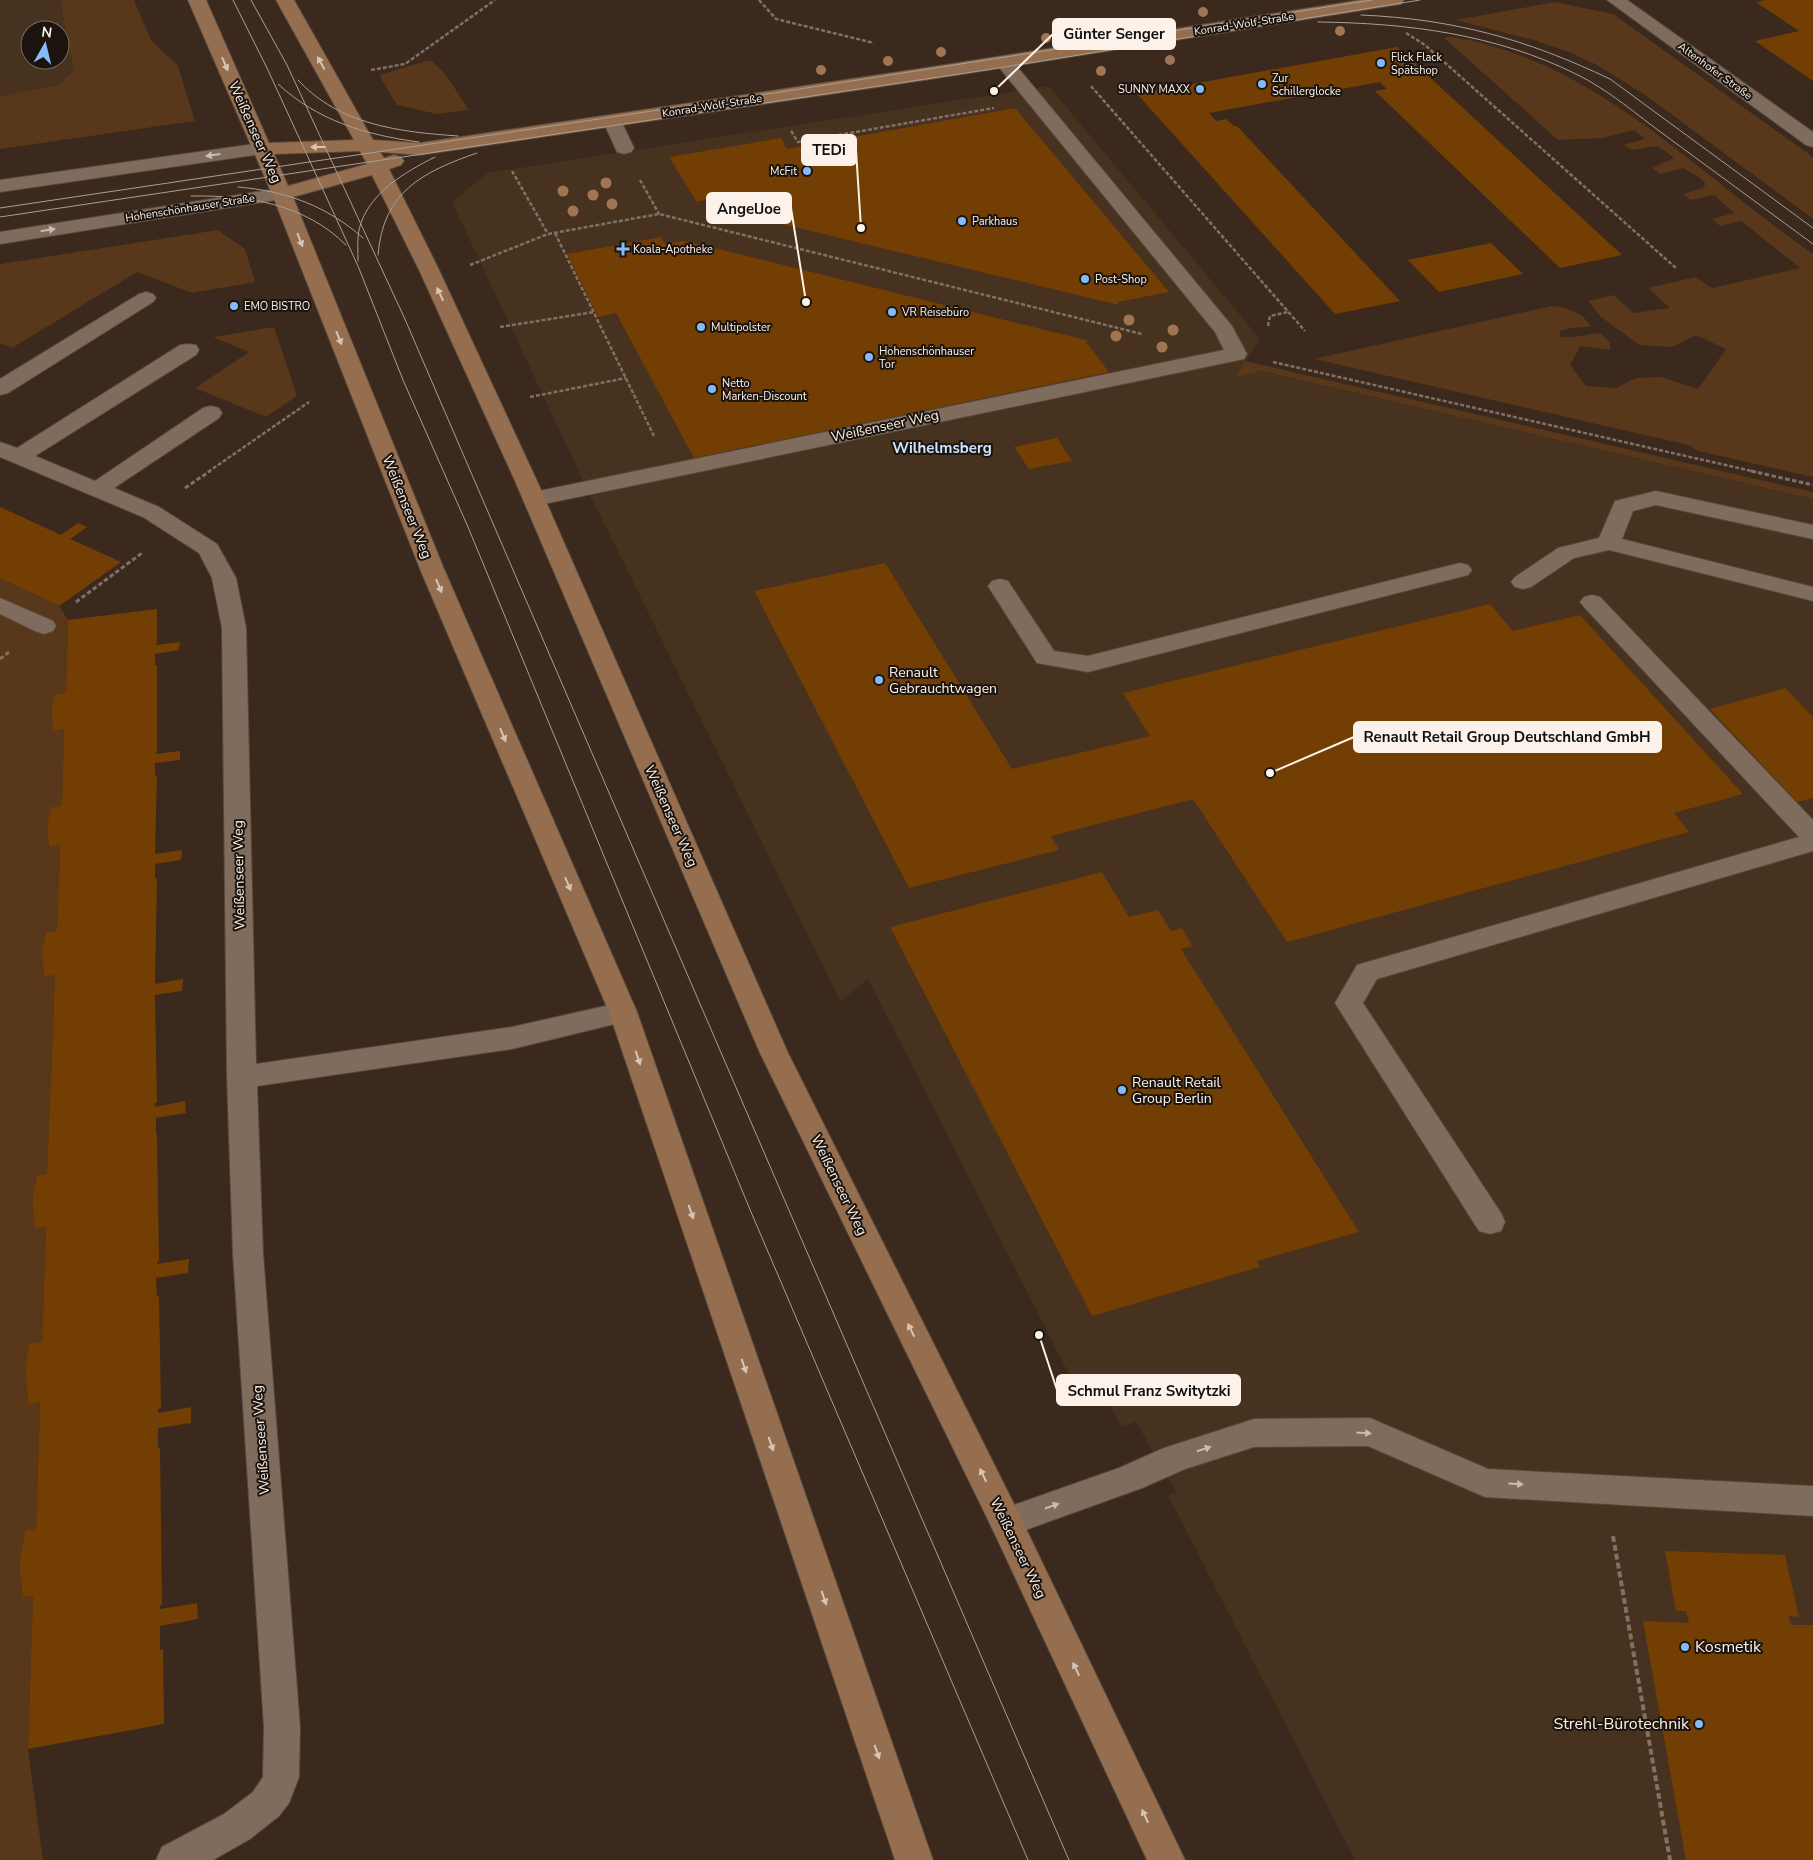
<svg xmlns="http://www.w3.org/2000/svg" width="1813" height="1860" viewBox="0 0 1813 1860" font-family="'Nunito Sans',sans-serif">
	<rect width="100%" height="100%" fill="#3a291c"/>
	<g fill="#47311f" fill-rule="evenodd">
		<path d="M0,0H60L74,70L58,85L0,96ZM30,30H60V60H30Z"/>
		<polygon points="1049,86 1260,339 1235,377 1260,371 1813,499 1813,1860 1355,1860 1168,1495 1176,1492 1136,1422 1122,1427 1101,1391 1081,1398 868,979 841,1002 586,487 452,202 487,173"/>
	</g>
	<g fill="#58371a">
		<polygon points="60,0 134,0 151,40 178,66 195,121 0,149 0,96 58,85 74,70"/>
		<polygon points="1555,2 1613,14 1813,157 1813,219 1648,97 1597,65 1571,53 1537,41 1456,20"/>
		<path d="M1451,37C1595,59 1698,175 1813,254V477L1698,451L1688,445L1314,359L1552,306C1567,307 1582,312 1591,326C1579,329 1568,326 1559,332L1561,337C1575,338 1586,334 1600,333L1610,342V350L1580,346L1570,365L1586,386L1616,388L1636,378L1661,377L1698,389L1726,349L1696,335L1672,347L1639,345L1600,316L1588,301L1614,295L1633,313L1670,308L1648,288L1695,277L1712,288L1800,268L1741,221L1720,226L1712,219L1734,213L1714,195L1690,200L1683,194L1702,188L1706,184L1700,178L1683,168L1660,174L1652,168L1674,158L1658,146L1632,150L1623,145L1645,139L1634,130L1603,138L1558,140L1444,38Z"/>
		<polygon points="430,60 444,72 469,110 437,114 397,105 379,75"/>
		<polygon points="218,230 245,249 255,282 192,293 137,272 12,348 0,343 0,264"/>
		<polygon points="274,327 297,396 266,417 195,388 249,352 213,337"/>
		<polygon points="1245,361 1813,492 1813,499 1261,371 1234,378"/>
		<polygon points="0,578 59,606 68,620 66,693 55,694 51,717 54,730 64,729 62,805 51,807 47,828 49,847 60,845 57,931 46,932 42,951 44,977 55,975 47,1174 37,1175 32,1201 35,1229 46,1227 42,1342 29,1345 25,1366 28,1405 40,1402 36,1529 25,1530 19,1564 23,1598 33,1596 28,1749 43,1860 0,1860"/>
	</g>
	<g fill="#733e04">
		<polygon points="1766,0 1813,0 1813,81 1755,41 1799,31 1756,2"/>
		<polygon points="1397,47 1622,255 1560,268 1375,91 1387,89 1380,82 1209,113 1216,121 1226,119 1234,126 1237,126 1400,301 1335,314 1137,94"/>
		<polygon points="1015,108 1169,292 1118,302 1119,305 715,208 710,199 697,202 669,157 781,138 787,149"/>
		<polygon points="661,237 665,244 682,241 706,246 1090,341 1086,342 1109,372 694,458 616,313 598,317 567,254"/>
		<polygon points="1491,243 1523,274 1439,292 1408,260"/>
		<polygon points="1057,438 1072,461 1029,469 1014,447"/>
		<polygon points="0,507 61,535 78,523 87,527 70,539 121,562 59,606 0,578"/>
		<polygon points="885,563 1012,769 1150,736 1123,693 1490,604 1513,631 1580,615 1743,794 1674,813 1689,832 1287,942 1193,799 1051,836 1059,850 909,888 754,591"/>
		<polygon points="157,609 157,643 155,645 180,642 179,650 155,654 155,665 157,665 157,751 155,754 180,751 180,760 155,763 155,776 157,775 155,854 182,850 181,860 155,864 155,878 157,878 155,984 183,979 182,991 155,995 157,1103 155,1103 155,1107 185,1101 186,1113 156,1118 156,1134 157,1134 159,1261 157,1262 157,1264 189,1259 188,1273 156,1278 157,1297 159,1296 161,1408 158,1409 158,1413 191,1407 191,1423 158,1428 158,1448 160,1447 162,1605 160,1605 160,1609 197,1603 198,1619 160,1626 160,1650 163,1649 164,1724 28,1749 33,1596 23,1598 19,1564 25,1530 36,1529 40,1402 28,1405 25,1366 29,1344 42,1342 46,1227 35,1229 32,1201 37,1175 47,1174 55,975 44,977 42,951 46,932 57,931 60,845 49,847 47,828 51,807 62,805 64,729 54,731 51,717 52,708 55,694 66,693 68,620"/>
		<polygon points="1785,688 1813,717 1813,798 1797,802 1710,709"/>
		<polygon points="1102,872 1129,917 1158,910 1171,931 1182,928 1192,946 1181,949 1359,1232 1257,1261 1260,1267 1092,1316 890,927"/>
		<polygon points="1665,1551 1785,1555 1799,1617 1789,1616 1791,1625 1813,1625 1813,1860 1686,1860 1643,1621 1689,1623 1686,1611 1676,1611"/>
	</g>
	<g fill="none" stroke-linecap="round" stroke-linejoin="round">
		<g stroke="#56483c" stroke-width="2">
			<g id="service">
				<polygon points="1004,57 1010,58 1232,326 1247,354 1244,359 534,506 526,504 523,499 526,494 534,492 1224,350 1215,332 998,66 995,62 998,58"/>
				<polygon points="612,115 619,117 621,121 634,148 631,152 624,154 617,152 603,121 605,117"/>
				<polygon points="146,292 153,294 156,298 153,302 8,393 0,395 0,379 139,294"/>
				<polygon points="188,344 196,345 199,350 196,355 35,456 95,481 203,408 211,406 219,408 222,413 219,418 114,488 159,507 217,544 236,578 246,628 256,1064 512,1027 623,1002 633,1005 637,1012 633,1019 623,1022 512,1049 257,1086 263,1254 300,1727 299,1777 289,1803 279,1816 250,1839 213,1860 156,1860 162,1847 224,1814 253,1792 263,1777 264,1727 233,1254 227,1077 222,628 212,578 199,553 143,517 0,457 0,442 17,448 180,345"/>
				<polygon points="1656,491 1813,525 1813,539 1656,505 1633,511 1622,539 1813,587 1813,601 1609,550 1574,558 1531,587 1523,589 1515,587 1511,582 1515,577 1558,548 1599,538 1615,501"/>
				<polygon points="1460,563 1468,565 1472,570 1468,575 1088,672 1037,663 988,586 992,581 1000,579 1008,581 1054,651 1088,656"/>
				<polygon points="1592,595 1600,597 1813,820 1813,851 1377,979 1363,1003 1501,1213 1505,1222 1501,1231 1490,1234 1479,1231 1335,1003 1357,965 1799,837 1584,607 1580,602 1584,597"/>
				<polygon points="0,598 53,621 56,626 53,631 44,634 35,631 0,614"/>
				<polygon points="1370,1418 1488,1469 1813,1486 1813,1516 1485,1497 1368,1446 1254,1447 1185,1469 1142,1488 1006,1537 994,1532 989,1522 994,1512 1119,1468 1164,1448 1254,1419"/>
			</g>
		</g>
		<g stroke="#56483c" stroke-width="2">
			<polygon id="minor" points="1607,0 1627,0 1813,132 1813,147 1806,145"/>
		</g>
		<g stroke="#56483c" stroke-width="2">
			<g id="tertiary">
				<polygon points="261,143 268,145 271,149 268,153 0,192 0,180"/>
				<polygon points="282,188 289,190 292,194 289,198 0,244 0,232"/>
			</g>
		</g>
		<g stroke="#56483c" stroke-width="2">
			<path id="secondary" d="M188,0H206L269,143L354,140L276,0H294L373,140L420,143L925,68L1361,0H1404L1401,4L1395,5L925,80L420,155L380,152L384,158L394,155L401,157L404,161L401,165L389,169L440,272L537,481L788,1053L1018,1512L1185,1860H1147L992,1528L760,1053L515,481L420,272L372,175L293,197L444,569L637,1012L933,1860H895L609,1012L420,569L272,194ZM360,151L367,164L288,186L274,154Z"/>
		</g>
		<g stroke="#807166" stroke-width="2.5" stroke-dasharray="4 2" stroke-linecap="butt">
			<polyline points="759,0 776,19 874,43"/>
			<polyline points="1406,33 1425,45 1677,269"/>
			<polyline points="371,70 405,64 495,0"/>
			<polyline points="1091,86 1305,331"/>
			<polyline points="791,131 798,142 994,108"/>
			<polyline points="512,171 548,234"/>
			<polyline points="640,180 659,214"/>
			<polyline points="555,233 654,436"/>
			<polyline points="470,265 548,234 659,214 1142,334"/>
			<polyline points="1268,326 1270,316 1288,312"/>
			<polyline points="500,327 594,312"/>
			<polyline points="1273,362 1756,472"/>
			<polyline points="530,397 626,378"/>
			<polyline points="208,472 309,402"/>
		</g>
		<g stroke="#807166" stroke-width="3" stroke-dasharray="4.5 2.5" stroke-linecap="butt">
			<polyline points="1751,471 1813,485"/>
			<polyline points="185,488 210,471"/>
			<polyline points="76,602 142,553"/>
			<polyline points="0,659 9,652"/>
		</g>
		<polyline stroke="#807166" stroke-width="4" stroke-dasharray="6 3" stroke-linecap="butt" points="1613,1536 1670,1860"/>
		<use href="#service" fill="#806c5d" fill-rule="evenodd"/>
		<use href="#minor" fill="#806c5d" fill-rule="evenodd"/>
		<use href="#tertiary" fill="#806c5d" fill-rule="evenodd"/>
		<use href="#secondary" fill="#946e4e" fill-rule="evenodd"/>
		<g stroke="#aa9d92" stroke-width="1">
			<polyline points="233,0 267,68 358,266 403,380 468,527 751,1212 1028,1860"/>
			<polyline points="251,0 287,65 404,317 1069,1860"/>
			<path d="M1361,15C1454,19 1526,39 1610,79L1813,228"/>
			<path d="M1318,22C1407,23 1495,34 1576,74C1609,90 1637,115 1666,136C1715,172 1764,208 1813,244"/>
			<path d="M298,80C339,125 400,132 458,136"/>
			<path d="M278,84C318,121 366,135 419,142"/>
			<path d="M238,187C286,191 327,206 363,238"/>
			<path d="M191,196C248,195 305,204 346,245"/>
			<polyline points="0,208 787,91 1372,0"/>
			<polyline points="0,217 986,70 1420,0"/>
			<path d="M378,255C383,192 422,172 477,153"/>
			<path d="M358,261C358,251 357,240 359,230C367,194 405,172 435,157"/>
		</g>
	</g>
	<g fill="#a17553">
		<circle cx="1203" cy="12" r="5"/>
		<circle cx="1148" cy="23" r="5"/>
		<circle cx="1340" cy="31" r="5"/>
		<circle cx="1046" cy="38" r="5"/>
		<circle cx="941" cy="52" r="5"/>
		<circle cx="1170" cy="60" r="5"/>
		<circle cx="888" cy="61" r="5"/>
		<circle cx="821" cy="70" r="5"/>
		<circle cx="1101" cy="71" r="5"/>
		<circle cx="606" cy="183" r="5.5"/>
		<circle cx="563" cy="191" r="5.5"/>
		<circle cx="593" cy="195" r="5.5"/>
		<circle cx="612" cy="204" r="5.5"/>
		<circle cx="573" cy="211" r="5.5"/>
		<circle cx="1129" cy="320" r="5.5"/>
		<circle cx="1173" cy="330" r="5.5"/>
		<circle cx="1116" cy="336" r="5.5"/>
		<circle cx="1162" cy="347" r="5.5"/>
	</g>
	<defs><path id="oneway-solid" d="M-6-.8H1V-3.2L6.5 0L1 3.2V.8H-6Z" transform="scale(1.25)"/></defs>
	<g fill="#d8c4b3">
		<use href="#oneway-solid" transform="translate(321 63) rotate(-119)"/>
		<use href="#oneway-solid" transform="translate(225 64) rotate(67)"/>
		<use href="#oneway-solid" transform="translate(318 147) rotate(180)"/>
		<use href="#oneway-solid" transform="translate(300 240) rotate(69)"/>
		<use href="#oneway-solid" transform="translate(440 294) rotate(-115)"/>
		<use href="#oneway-solid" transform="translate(339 338) rotate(68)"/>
		<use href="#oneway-solid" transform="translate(439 586) rotate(67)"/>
		<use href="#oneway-solid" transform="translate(503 735) rotate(67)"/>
		<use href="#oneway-solid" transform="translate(568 884) rotate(67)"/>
		<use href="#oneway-solid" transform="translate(638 1058) rotate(71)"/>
		<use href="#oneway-solid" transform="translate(691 1212) rotate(71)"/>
		<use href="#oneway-solid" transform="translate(911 1330) rotate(-116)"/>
		<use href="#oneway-solid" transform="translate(744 1366) rotate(71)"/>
		<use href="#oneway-solid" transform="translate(771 1444) rotate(71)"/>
		<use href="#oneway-solid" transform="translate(983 1475) rotate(-116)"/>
		<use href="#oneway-solid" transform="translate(824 1598) rotate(71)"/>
		<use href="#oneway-solid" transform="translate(1076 1669) rotate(-115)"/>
		<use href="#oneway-solid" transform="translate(877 1752) rotate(71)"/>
		<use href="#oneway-solid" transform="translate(1145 1816) rotate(-115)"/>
	</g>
	<g fill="#cbbcb1">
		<use href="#oneway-solid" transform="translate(213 155) rotate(172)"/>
		<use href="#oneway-solid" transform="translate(48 230) rotate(-9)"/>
		<use href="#oneway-solid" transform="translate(1364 1433) rotate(4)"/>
		<use href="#oneway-solid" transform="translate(1204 1449) rotate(-18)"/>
		<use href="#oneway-solid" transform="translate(1516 1484) rotate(3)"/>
		<use href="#oneway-solid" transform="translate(1052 1506) rotate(-19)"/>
	</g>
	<g fill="#86bbfb" stroke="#1b140e" stroke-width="2">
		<circle cx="1381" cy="63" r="5"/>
		<circle cx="1262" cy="84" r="5"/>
		<circle cx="1200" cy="89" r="5"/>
		<circle cx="807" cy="171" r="5"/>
		<circle cx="962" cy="221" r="5"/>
		<path d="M620.5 241.5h5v5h5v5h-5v5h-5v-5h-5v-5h5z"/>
		<circle cx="1085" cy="279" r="5"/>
		<circle cx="234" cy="306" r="5"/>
		<circle cx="892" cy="312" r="5"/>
		<circle cx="701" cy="327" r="5"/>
		<circle cx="869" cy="357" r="5"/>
		<circle cx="712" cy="389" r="5"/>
		<circle cx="879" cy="680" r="5"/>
		<circle cx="1122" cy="1090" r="5"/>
		<circle cx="1685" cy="1647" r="5"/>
		<circle cx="1699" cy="1724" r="5"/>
	</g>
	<g text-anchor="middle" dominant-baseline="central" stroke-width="4" stroke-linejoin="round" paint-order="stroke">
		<g font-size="11" fill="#fdf2e9" stroke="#1b140e">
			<text transform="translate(1244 24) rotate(-9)">Konrad-Wolf-Straße</text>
			<text transform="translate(1715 71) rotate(36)">Altenhofer Straße</text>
			<text transform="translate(712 106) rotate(-9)">Konrad-Wolf-Straße</text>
			<text transform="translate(190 208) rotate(-9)">Hohenschönhauser Straße</text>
		</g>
		<g font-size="11" fill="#fdf2e9" stroke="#1b140e" text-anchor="start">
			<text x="1391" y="57">Flick Flack<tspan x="1391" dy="13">Spätshop</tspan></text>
			<text x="1272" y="78">Zur<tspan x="1272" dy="13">Schillerglocke</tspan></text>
			<text x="1190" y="89" text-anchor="end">SUNNY MAXX</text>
			<text x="797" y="171" text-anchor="end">McFit</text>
			<text x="972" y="221">Parkhaus</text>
			<text x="633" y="249">Koala-Apotheke</text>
			<text x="1095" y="279">Post-Shop</text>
			<text x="244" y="306">EMO BISTRO</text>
			<text x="902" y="312">VR Reisebüro</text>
			<text x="711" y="327">Multipolster</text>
			<text x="879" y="351">Hohenschönhauser<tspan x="879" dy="13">Tor</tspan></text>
			<text x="722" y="383">Netto<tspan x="722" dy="13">Marken-Discount</tspan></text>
		</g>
		<g font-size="14" fill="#fdf2e9" stroke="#1b140e">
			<text transform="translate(255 132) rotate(66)">Weißenseer Weg</text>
			<text transform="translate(885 426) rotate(-12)">Weißenseer Weg</text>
			<text transform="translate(407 507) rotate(68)">Weißenseer Weg</text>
			<text transform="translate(671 816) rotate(66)">Weißenseer Weg</text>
			<text transform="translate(239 875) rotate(-91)">Weißenseer Weg</text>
			<text transform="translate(839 1185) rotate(64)">Weißenseer Weg</text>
			<text transform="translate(261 1440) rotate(-94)">Weißenseer Weg</text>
			<text transform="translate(1018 1548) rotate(64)">Weißenseer Weg</text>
		</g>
		<g font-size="14" fill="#fdf2e9" stroke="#1b140e" text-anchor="start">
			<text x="889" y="672">Renault<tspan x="889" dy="16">Gebrauchtwagen</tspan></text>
			<text x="1132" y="1082">Renault Retail<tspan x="1132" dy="16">Group Berlin</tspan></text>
		</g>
		<g font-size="15" font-weight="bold" fill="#d0e4fd" stroke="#1b140e">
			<text x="942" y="448">Wilhelmsberg</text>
		</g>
		<g font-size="16" fill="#fdf2e9" stroke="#1b140e" text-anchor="start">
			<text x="1695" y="1647">Kosmetik</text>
			<text x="1689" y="1724" text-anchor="end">Strehl-Bürotechnik</text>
		</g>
	</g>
	<path fill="none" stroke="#fdf2e9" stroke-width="2" d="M994 91L1053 34M861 228L856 150M806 302L791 208M1270 773L1354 737M1039 1335L1057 1390"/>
	<g fill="#fdf2e9" stroke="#1b140e" stroke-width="2">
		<circle cx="994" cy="91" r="5"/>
		<circle cx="861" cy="228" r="5"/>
		<circle cx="806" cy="302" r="5"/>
		<circle cx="1270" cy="773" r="5"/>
		<circle cx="1039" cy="1335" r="5"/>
	</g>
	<g fill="#fdf2e9" stroke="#fdf2e9" stroke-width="2">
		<rect x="1053" y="19" width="122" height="30" rx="5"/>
		<rect x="802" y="135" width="54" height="30" rx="5"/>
		<rect x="707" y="193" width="84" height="30" rx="5"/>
		<rect x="1354" y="722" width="307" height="30" rx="5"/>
		<rect x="1057" y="1375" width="183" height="30" rx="5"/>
	</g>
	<g font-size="15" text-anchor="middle" font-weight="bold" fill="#111">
		<text x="1114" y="39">Günter Senger</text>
		<text x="829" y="155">TEDi</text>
		<text x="749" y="214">AngelJoe</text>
		<text x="1507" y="742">Renault Retail Group Deutschland GmbH</text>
		<text x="1149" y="1396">Schmul Franz Switytzki</text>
	</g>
	<g transform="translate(45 45) rotate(8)"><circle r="24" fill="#1b140e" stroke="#756d66"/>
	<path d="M0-4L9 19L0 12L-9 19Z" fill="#86bbfb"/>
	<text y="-8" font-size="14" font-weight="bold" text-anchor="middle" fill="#fdf2e9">N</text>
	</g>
</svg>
